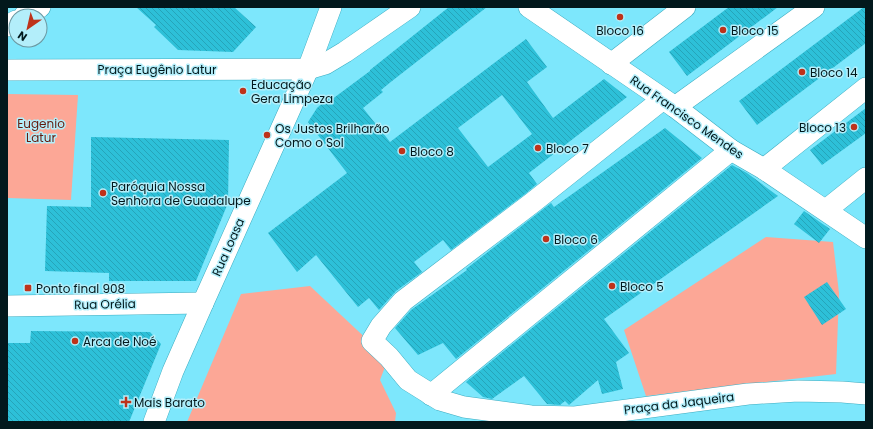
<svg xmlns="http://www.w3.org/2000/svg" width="873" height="429" viewBox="0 0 873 429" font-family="Poppins,sans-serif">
	<defs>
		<pattern id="building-back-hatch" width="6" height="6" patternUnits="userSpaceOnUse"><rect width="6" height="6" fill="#2dc0d8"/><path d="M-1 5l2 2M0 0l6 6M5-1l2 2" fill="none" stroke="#26a4b9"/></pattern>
	</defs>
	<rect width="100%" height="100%" fill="#7de7fc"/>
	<g fill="#fca796">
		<polygon points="7,94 78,95 71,200 7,198"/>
		<polygon points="766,237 833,242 839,293 836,374 646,396 624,330"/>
		<polygon points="310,286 388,359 380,380 396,413 395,422 187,422 241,294"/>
	</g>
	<g fill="url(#building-back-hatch)" fill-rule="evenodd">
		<polygon points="136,7 234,7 256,27 233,52 178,50 154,27 156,25"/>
		<path d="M449,7H487L392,81L381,90L383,92L363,108L390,142L526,39L547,67L527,82L553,118L604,79L627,97L529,173L537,184L525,194L451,250L443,240L414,262L422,272L396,291L379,310L369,298L358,307L316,255L297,272L268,233L347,173L308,122L317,108L329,97L331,100L370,71V70ZM502,95L532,134L488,167L458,128Z"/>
		<polygon points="729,7 778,7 687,76 669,52"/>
		<polygon points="864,7 866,7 866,43 757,125 739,101"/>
		<polygon points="866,108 866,133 822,165 810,150"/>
		<polygon points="665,128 702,158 456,359 443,343 418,355 395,328 411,310 467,270 466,269 551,203 554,207"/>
		<polygon points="91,137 229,140 228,203 196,281 109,281 109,273 45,271 47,206 91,207"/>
		<polygon points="732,165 747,173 778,196 604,319 629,353 616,362 623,389 602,394 598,380 569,405 565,401 560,405 547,404 524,376 492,399 483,397 466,382"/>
		<polygon points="804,211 830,229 819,243 794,224"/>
		<polygon points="827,282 846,309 822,325 804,297"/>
		<polygon points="31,331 150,332 161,344 129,422 7,422 7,343 30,343"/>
	</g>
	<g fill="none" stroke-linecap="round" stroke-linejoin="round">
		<g stroke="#3cacc0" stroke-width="22">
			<g id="street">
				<polyline points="529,7 675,107 731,150 764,169 866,238"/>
				<polyline points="24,16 40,7"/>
				<polyline points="7,26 16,21"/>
				<polyline points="611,64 685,7"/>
				<polyline points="7,70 308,69 325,64 345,52 410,7"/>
				<polyline points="663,99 532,203 403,301 381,326 372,341 389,357 408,380 440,400 464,407 531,416 575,417 748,394 798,391 842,392 866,394"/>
				<polyline points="675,107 814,7"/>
				<polyline points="764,169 866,88"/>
				<polyline points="826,210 866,178"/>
				<polyline points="7,306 203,303"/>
				<polyline points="431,395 731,150"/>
				<polyline points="154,422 173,371 203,303 308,69 331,7"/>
			</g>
		</g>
		<use href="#street" stroke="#fff" stroke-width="21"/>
	</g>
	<g fill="#be321a" stroke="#b3eefa" stroke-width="1.5">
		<circle cx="620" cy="17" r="4"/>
		<circle cx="723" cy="30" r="4"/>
		<circle cx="802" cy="72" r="4"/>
		<circle cx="243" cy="91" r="4"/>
		<circle cx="854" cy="127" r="4"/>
		<circle cx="267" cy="135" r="4"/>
		<circle cx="538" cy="148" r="4"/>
		<circle cx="402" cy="151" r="4"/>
		<circle cx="103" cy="193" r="4"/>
		<circle cx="546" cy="239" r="4"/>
		<circle cx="612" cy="286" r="4"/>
		<rect x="24" y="284" width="8" height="8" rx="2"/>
		<circle cx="75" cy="341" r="4"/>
		<path d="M124 396h4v4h4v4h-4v4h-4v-4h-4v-4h4z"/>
	</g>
	<g text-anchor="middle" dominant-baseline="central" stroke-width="3" stroke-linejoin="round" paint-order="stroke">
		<g font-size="12" fill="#02181c" stroke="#b3eefa" text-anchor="start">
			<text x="620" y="30" text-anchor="middle">Bloco 16</text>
			<text x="731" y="30">Bloco 15</text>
			<text x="810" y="72">Bloco 14</text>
			<text x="251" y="84">Educação<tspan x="251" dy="14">Gera Limpeza</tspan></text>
			<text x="846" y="127" text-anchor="end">Bloco 13</text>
			<text x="275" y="128">Os Justos Brilharão<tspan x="275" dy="14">Como o Sol</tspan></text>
			<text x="546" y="148">Bloco 7</text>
			<text x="410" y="151">Bloco 8</text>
			<text x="111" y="186">Paróquia Nossa<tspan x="111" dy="14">Senhora de Guadalupe</tspan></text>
			<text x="554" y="239">Bloco 6</text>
			<text x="620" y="286">Bloco 5</text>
			<text x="36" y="288">Ponto final 908</text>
			<text x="83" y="341">Arca de Noé</text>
			<text x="134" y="402">Mais Barato</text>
		</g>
		<g font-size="12" fill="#02181c" stroke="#b3eefa">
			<text x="157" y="69">Praça Eugênio Latur</text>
			<text transform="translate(687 117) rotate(35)">Rua Francisco Mendes</text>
			<text transform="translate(228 247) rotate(-66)">Rua Loasa</text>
			<text transform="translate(105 304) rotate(-1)">Rua Orélia</text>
			<text transform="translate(679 403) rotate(-7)">Praça da Jaqueira</text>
		</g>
		<g font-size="12" fill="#651b0e" stroke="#b3eefa">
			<text x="41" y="123">Eugenio<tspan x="41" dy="14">Latur</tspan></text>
		</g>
	</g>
	<rect width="873" height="429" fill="none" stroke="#02181c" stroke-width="16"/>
	<g transform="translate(28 28) rotate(214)"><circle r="19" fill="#b3eefa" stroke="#6c98a1"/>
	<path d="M0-3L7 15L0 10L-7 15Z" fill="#be321a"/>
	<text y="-6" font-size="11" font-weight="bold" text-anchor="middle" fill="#02181c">N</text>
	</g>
</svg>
